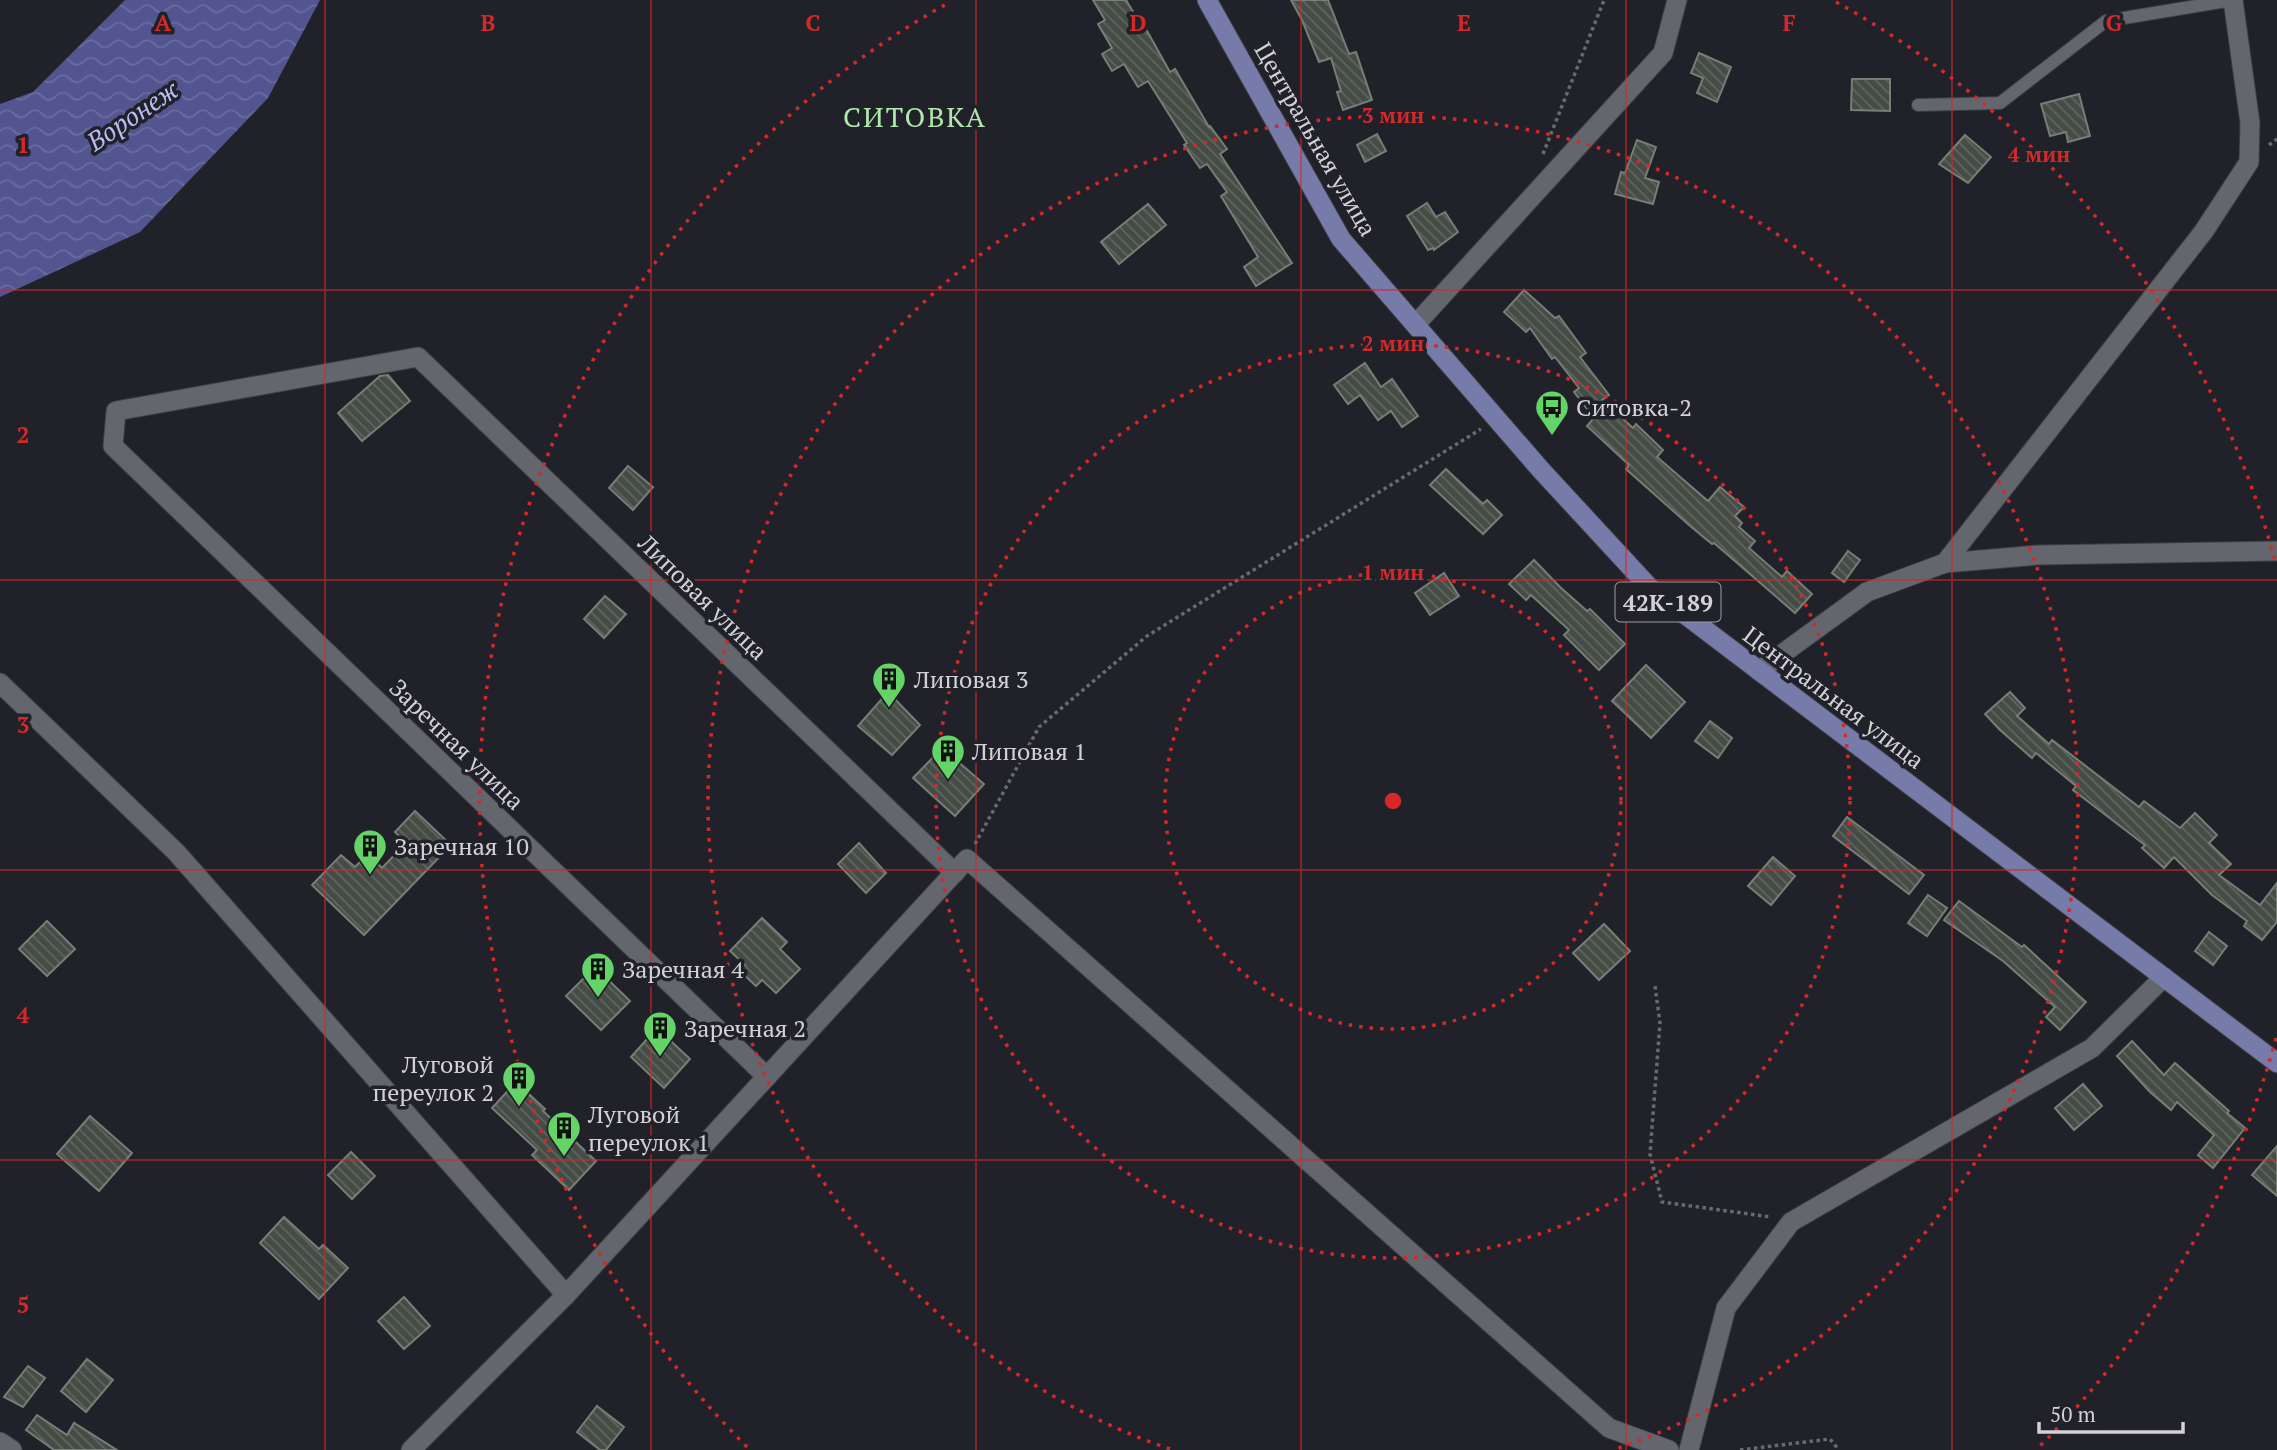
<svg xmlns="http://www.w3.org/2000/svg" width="2277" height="1450" viewBox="0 0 2277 1450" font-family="'PT Serif',serif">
	<defs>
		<pattern id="water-waves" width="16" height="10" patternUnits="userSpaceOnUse" patternTransform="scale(1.75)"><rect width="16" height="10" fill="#525590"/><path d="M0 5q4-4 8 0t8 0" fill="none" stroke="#6a6c9f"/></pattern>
		<pattern id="building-back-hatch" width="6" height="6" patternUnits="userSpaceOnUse" patternTransform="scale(1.75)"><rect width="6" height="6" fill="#454c45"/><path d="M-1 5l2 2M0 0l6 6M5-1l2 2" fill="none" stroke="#5f655f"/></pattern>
	</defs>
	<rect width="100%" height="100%" fill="#212229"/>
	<polygon fill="url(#water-waves)" points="125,0 320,0 268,98 140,232 0,297 0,104 33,92"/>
	<g fill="url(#building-back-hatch)" stroke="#777e76" stroke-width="2">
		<polygon points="1093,0 1126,0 1144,30 1146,29 1170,72 1175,69 1209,127 1210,126 1227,149 1220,154 1292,263 1256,286 1244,267 1258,257 1221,196 1227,192 1207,164 1200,168 1184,145 1187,143 1148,81 1138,87 1124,64 1112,71 1102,54 1112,48 1098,24 1105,20"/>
		<polygon points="1291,0 1328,0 1349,54 1356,52 1372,100 1343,110 1337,92 1341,91 1331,58 1319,62 1302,20"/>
		<polygon points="1699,53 1731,67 1717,102 1697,93 1703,78 1691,73"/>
		<polygon points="1852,79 1890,79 1890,111 1851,110"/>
		<polygon points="2079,94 2090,136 2068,142 2066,132 2050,136 2041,104"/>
		<polygon points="1377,134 1386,151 1365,162 1357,145"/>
		<polygon points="1965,135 1991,157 1968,183 1939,164"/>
		<polygon points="1637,140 1656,147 1645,178 1659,182 1653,204 1615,194 1621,172 1625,173"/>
		<polygon points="1427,203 1436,217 1445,212 1458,232 1434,250 1433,248 1428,250 1407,216"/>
		<polygon points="1148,204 1166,225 1119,264 1101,242"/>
		<polygon points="1524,290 1555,318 1559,316 1586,353 1580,357 1609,395 1602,400 1633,428 1636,424 1663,450 1657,457 1708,501 1720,487 1744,507 1735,516 1742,523 1739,527 1755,541 1749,548 1782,577 1787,571 1812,594 1795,613 1714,543 1712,544 1689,525 1626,469 1629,465 1587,426 1594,418 1574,392 1579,388 1555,357 1552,359 1530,328 1526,332 1504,312"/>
		<polygon points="1365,363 1381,387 1392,379 1418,416 1402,427 1391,411 1378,420 1360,395 1348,404 1334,385"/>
		<polygon points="388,375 410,401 362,441 338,413 380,376"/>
		<polygon points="628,466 653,487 633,510 609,488"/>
		<polygon points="1446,469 1483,504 1487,500 1502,515 1483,534 1430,485"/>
		<polygon points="1848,551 1860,560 1844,582 1832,573"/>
		<polygon points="1534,560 1560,587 1587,611 1590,609 1625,644 1599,670 1564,635 1569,630 1531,595 1526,600 1509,584"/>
		<polygon points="1444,573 1459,596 1430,615 1415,593"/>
		<polygon points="605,596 626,614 604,638 584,619"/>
		<polygon points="1646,665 1685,702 1651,738 1612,701"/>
		<polygon points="888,692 920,725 892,755 858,726"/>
		<polygon points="2010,692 2025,708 2017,716 2049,744 2052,740 2139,807 2144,801 2180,828 2195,813 2217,835 2209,843 2231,864 2219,875 2260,905 2277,883 2277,922 2262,940 2244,926 2247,921 2212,895 2174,857 2164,868 2142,848 2145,845 2073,790 2076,786 2036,753 2032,758 2000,730 1985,714"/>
		<polygon points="1710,721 1732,738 1718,758 1695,741"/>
		<polygon points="942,748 984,784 955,816 913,778"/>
		<polygon points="415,811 451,845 364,935 312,885 341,855 355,867 368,854 382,868 406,843 395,832"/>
		<polygon points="1847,817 1924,875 1909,894 1833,836"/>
		<polygon points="859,843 886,873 866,893 838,864"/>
		<polygon points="1773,857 1795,876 1771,905 1748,886"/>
		<polygon points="1928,895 1947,908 1927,936 1908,923"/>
		<polygon points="1959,901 2022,947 2024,945 2086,1002 2060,1030 2046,1017 2055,1007 2003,961 1944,920"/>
		<polygon points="762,918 787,942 780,949 800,969 776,993 762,980 756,986 739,970 745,965 730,951"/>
		<polygon points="47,921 75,949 47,976 19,949"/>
		<polygon points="1604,924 1630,951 1599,980 1573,953"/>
		<polygon points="2209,932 2227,946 2213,965 2195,951"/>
		<polygon points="595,967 630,1001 601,1030 566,996"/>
		<polygon points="657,1028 690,1059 664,1088 631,1057"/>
		<polygon points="2132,1041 2164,1075 2175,1063 2229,1111 2227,1113 2245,1128 2213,1168 2198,1155 2214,1135 2177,1102 2171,1110 2150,1092 2117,1056"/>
		<polygon points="516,1082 545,1109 543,1111 596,1161 569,1190 532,1155 537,1150 492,1108"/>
		<polygon points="2083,1084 2102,1106 2074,1130 2055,1108"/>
		<polygon points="90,1116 132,1153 99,1191 57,1154"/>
		<polygon points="2277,1146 2277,1196 2252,1175"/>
		<polygon points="351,1152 375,1176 352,1199 328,1175"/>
		<polygon points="284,1217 319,1249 323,1245 348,1268 319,1299 260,1243"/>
		<polygon points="404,1297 430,1326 404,1349 378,1321"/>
		<polygon points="87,1359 113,1380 86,1412 61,1391"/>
		<polygon points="28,1366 45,1378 23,1407 4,1397"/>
		<polygon points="597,1406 624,1427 606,1450 600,1450 577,1432"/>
		<polygon points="37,1415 67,1435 74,1423 117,1450 54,1450 26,1430"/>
	</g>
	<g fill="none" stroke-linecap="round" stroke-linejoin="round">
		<g stroke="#3e3e45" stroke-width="14">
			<polyline id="service" points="1918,105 2000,103 2106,21 2232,0"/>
		</g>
		<g stroke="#3e3e45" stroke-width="21">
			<g id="minor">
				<polyline points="1416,324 1663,53 1677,0"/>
				<polyline points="1945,563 2204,231 2249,162 2250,123 2233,0"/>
				<polyline points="1759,671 1867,592 1945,563 2038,555 2277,551"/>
				<polyline points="0,683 176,852 566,1295"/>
				<polyline points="767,1077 113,446 116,411 418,357 955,873"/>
				<polyline points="0,1442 12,1450"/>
				<polyline points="411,1450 566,1295 967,859 1609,1428 1669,1450"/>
				<polyline points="1689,1450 1726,1308 1791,1222 2092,1048 2164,977"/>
			</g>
		</g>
		<g stroke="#3e3e45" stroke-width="21">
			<polyline id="primary" points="1207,0 1341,239 1541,470 1650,588 2277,1063"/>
		</g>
		<g stroke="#696970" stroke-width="3.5" stroke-dasharray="3.5 3.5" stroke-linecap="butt">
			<polyline points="2269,145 2277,139"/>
			<polyline points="1543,154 1604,0"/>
			<polyline points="975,844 1039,727 1147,636 1481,429"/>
			<polyline points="1655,986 1660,1023 1650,1154 1662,1202 1771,1217"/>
			<polyline points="1740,1450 1830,1439 1839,1450"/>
		</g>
		<use href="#service" stroke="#64666e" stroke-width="12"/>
		<use href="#minor" stroke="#64666e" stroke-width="19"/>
		<use href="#primary" stroke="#777ba9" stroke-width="19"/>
	</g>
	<path fill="none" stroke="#d62828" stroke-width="2" stroke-opacity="0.55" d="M325,0V1450M651,0V1450M976,0V1450M1301,0V1450M1626,0V1450M1952,0V1450M0,290H2277M0,580H2277M0,870H2277M0,1160H2277"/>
	<g fill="none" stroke="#d62828" stroke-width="3.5" stroke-dasharray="3.5 7">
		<circle cx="1393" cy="801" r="228"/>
		<circle cx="1393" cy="801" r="457"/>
		<path d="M1170 1449A685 685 0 1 1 1616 1449"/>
		<path d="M2276 1038A914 914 0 0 1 2039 1447M747 1447A914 914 0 0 1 950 2M1836 2A914 914 0 0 1 2276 564"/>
	</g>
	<defs>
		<g id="bus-pin" transform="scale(1.75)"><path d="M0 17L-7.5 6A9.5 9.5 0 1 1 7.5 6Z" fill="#64d468" stroke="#212229"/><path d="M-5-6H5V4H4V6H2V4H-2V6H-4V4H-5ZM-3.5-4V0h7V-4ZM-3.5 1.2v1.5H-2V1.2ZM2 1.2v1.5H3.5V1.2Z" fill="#111"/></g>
		<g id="building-pin" transform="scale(1.75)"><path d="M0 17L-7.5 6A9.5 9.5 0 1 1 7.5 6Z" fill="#64d468" stroke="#212229"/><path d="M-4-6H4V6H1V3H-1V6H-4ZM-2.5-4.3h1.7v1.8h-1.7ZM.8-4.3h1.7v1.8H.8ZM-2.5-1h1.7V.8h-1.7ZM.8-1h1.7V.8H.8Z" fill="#111"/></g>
	</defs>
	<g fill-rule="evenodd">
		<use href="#bus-pin" x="1552" y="407"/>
		<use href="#building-pin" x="889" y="679"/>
		<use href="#building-pin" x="948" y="751"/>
		<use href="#building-pin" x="370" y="846"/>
		<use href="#building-pin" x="598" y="969"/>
		<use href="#building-pin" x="660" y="1028"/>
		<use href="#building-pin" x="519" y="1078"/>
		<use href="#building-pin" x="564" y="1128"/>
	</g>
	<g text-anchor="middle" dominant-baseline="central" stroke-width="7" stroke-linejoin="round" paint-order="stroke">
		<rect fill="#212229" stroke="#9c9ca2" stroke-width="2" x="1615.5" y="582.5" width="105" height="39" rx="5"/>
		<g font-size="23" font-weight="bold" fill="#d1d1d6">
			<text x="1668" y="602">42К-189</text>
		</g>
		<g font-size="24" fill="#d1d1d6" stroke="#212229">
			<text transform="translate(1316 139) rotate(60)">Центральная улица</text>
			<text transform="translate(703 597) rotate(44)">Липовая улица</text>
			<text transform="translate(1834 697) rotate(37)">Центральная улица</text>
			<text transform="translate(457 744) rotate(44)">Заречная улица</text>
		</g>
		<g font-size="24" fill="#d1d1d6" stroke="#212229" text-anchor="start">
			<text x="1576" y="407">Ситовка-2</text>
			<text x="914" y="679">Липовая 3</text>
			<text x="972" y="751">Липовая 1</text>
			<text x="394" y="846">Заречная 10</text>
			<text x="622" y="969">Заречная 4</text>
			<text x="684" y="1028">Заречная 2</text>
			<text x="494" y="1064" text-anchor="end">Луговой<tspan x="494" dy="28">переулок 2</tspan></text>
			<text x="588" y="1114">Луговой<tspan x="588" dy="28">переулок 1</tspan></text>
		</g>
		<g font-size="26" font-style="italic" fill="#b9bff4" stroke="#212229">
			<text transform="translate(132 115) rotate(-34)">Воронеж</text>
		</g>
		<g font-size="28" letter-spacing="2" fill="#afe9ae" stroke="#212229">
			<text x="915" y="116">СИТОВКА</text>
		</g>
	</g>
	<g font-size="23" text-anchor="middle" font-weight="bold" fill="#d62828" stroke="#212229" stroke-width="7" stroke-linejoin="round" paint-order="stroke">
		<text x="163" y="31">A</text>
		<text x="488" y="31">B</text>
		<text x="813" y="31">C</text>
		<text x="1138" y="31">D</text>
		<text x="1464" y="31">E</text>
		<text x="1789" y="31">F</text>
		<text x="2114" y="31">G</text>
		<text x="23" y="153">1</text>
		<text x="23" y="443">2</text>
		<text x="23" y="733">3</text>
		<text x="23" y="1023">4</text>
		<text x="23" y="1313">5</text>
	</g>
	<circle cx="1393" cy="801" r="10" fill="#d62828" stroke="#212229" stroke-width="3.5"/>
	<g font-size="21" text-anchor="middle" font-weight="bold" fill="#d62828" stroke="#212229" stroke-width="7" stroke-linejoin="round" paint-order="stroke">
		<text x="1393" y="123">3 мин</text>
		<text x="2039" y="162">4 мин</text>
		<text x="1393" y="351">2 мин</text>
		<text x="1393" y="580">1 мин</text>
	</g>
	<path d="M2039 1422v10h144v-10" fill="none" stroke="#d1d1d6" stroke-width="3.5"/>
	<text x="2050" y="1422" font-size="21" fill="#d1d1d6" stroke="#212229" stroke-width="5" paint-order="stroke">50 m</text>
</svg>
